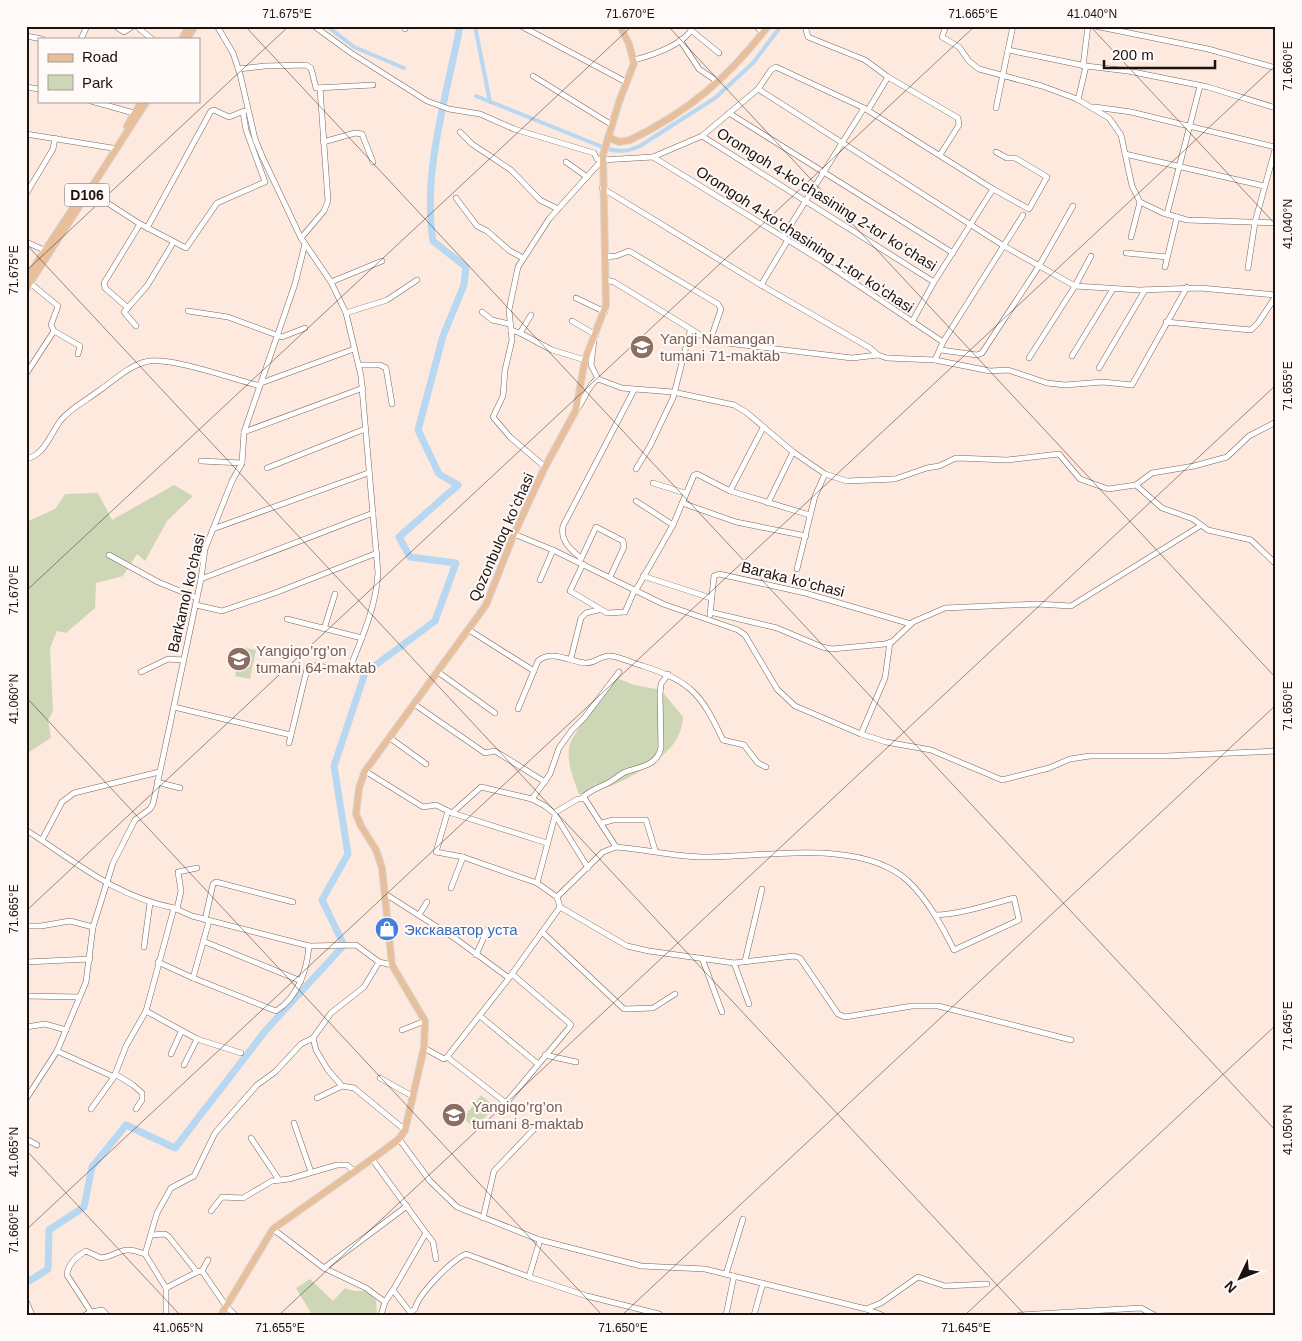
<svg xmlns="http://www.w3.org/2000/svg" width="1302" height="1341" viewBox="0 0 1302 1341" font-family="Helvetica,sans-serif">
	<rect width="100%" height="100%" fill="#fee9df"/>
	<g fill="#cdd7b5">
		<polygon points="174,485 193,496 167,521 145,561 137,554 123,576 96,583 95,608 66,633 57,631 50,648 53,711 48,720 51,738 26,754 26,522 55,509 65,494 98,493 112,520"/>
		<polygon points="241,647 256,650 250,679 235,676"/>
		<path d="M617,678L634,685L661,690L683,717C682,727 680,734 674,743C660,764 605,794 579,794C574,780 567,764 569,749C570,734 607,691 617,678Z"/>
		<polygon points="481,1095 494,1106 476,1129 463,1118"/>
		<polygon points="310,1279 333,1301 345,1288 354,1291 366,1291 376,1300 377,1315 309,1315 311,1313 296,1288"/>
	</g>
	<g fill="none" stroke-linecap="round" stroke-linejoin="round">
		<g stroke="#b8d7f0" stroke-width="4">
			<polyline points="327,26 354,47 404,68"/>
			<polyline points="475,26 490,102"/>
			<path d="M476,96L605,148C618,152 627,152 640,146L715,98L753,63L781,26"/>
		</g>
		<path stroke="#b8d7f0" stroke-width="7" d="M26,1283L48,1269L49,1230L84,1207L92,1167L126,1125L175,1148L266,1030L344,945L322,900L348,854L334,766L365,673L435,621L456,563L410,557L399,537L458,485L439,474L418,430L443,336L464,285L466,267L433,241C422,172 447,95 460,26"/>
		<g stroke="#78665e" stroke-width="6">
			<g id="minor">
				<polyline points="115,26 124,32 133,26"/>
				<polyline points="136,26 152,39"/>
				<polyline points="314,26 351,53 427,101 449,109 480,114 514,129 594,153 597,159 602,160 653,157 702,136 758,89 771,70 776,67 864,108 993,189 934,282 702,136"/>
				<polyline points="521,26 626,82"/>
				<polyline points="579,26 585,26"/>
				<polyline points="756,26 763,33"/>
				<polyline points="805,26 808,37 865,60 888,77 958,118 959,125 940,155"/>
				<polyline points="946,26 942,37 959,47 969,61 979,69 1042,86 1077,99 1109,118 1121,135 1132,186 1140,202 1163,213 1187,220 1276,223"/>
				<polyline points="1095,26 1208,49 1276,68"/>
				<polyline points="1272,26 1276,27"/>
				<polyline points="405,29 406,26"/>
				<polyline points="692,31 719,53"/>
				<polyline points="26,36 42,39"/>
				<polyline points="81,39 87,26"/>
				<polyline points="680,40 699,69 718,82"/>
				<polyline points="1008,50 1013,26"/>
				<path d="M634,60C650,56 687,44 693,26"/>
				<polyline points="1083,66 1088,26"/>
				<polyline points="238,69 265,66 306,65 311,68 316,88 373,85"/>
				<polyline points="533,76 612,125"/>
				<polyline points="26,87 39,89"/>
				<polyline points="758,89 1004,246 1075,286 1139,290 1200,288 1276,295"/>
				<polyline points="1078,100 1086,66"/>
				<polyline points="91,101 134,113"/>
				<polyline points="1095,107 1131,112 1275,147"/>
				<polyline points="996,108 1008,50 1086,66 1128,71 1208,87 1276,108"/>
				<polyline points="868,110 888,77"/>
				<polyline points="729,113 953,253"/>
				<polyline points="460,132 472,144 511,170 540,200 558,209"/>
				<polyline points="26,134 112,148"/>
				<polyline points="323,142 355,133 362,134 373,162"/>
				<polyline points="1125,154 1264,186"/>
				<polyline points="653,157 822,261 943,342"/>
				<polyline points="566,162 587,177"/>
				<polyline points="602,188 761,285 870,348 878,355 887,358 935,360 990,371 1008,370 1047,383 1065,385 1103,382 1132,385 1187,287"/>
				<polyline points="993,189 1029,209 1047,177 1015,158 1007,158 996,152"/>
				<polyline points="89,191 140,224 186,248 217,203 265,182 246,130 243,112"/>
				<polyline points="26,194 53,149 55,138"/>
				<polyline points="456,198 477,226 487,231 510,251 523,258"/>
				<polyline points="1167,214 1200,86"/>
				<polyline points="147,228 211,111 214,110 229,117 244,111"/>
				<polyline points="783,237 864,108"/>
				<polyline points="1131,237 1140,202"/>
				<polyline points="301,238 324,211 328,201 320,88"/>
				<polyline points="26,242 44,250"/>
				<polyline points="1126,253 1167,257"/>
				<polyline points="604,257 616,256 629,251 718,304 721,309 710,341"/>
				<polyline points="1165,267 1177,217"/>
				<polyline points="1248,268 1255,222 1276,146"/>
				<polyline points="606,280 614,282 710,341 852,358 878,355"/>
				<polyline points="331,282 382,261"/>
				<polyline points="30,283 58,306 51,325 54,331"/>
				<polyline points="761,285 788,240"/>
				<polyline points="576,298 605,312"/>
				<polyline points="128,308 105,288 104,283 140,224"/>
				<polyline points="188,311 228,317 282,337 305,328"/>
				<polyline points="482,312 492,320 510,324"/>
				<polyline points="346,313 387,300 417,280"/>
				<polyline points="572,321 596,335"/>
				<polyline points="912,322 934,282"/>
				<polyline points="1166,322 1251,330 1258,323 1276,296"/>
				<polyline points="136,326 124,312 147,286 173,243"/>
				<polyline points="511,330 520,333 552,350 585,360"/>
				<polyline points="520,333 531,315"/>
				<polyline points="594,340 591,365 598,379"/>
				<polyline points="941,350 977,355 982,353 1039,266 1073,206"/>
				<polyline points="1072,356 1113,289"/>
				<polyline points="1029,358 1075,286 1091,256"/>
				<polyline points="935,360 943,342 1023,215"/>
				<polyline points="359,365 380,365 386,368 392,404"/>
				<polyline points="1099,368 1145,290"/>
				<polyline points="26,374 54,331 80,346 78,354"/>
				<polyline points="261,383 354,349"/>
				<path d="M577,409C584,401 589,383 598,379L622,388L673,392L734,405L746,412L793,452L825,474L847,481L895,479L927,468L939,466L956,458L1007,460L1059,454L1080,479L1108,489L1136,485L1152,473L1194,466L1227,457L1249,436L1276,422"/>
				<polyline points="244,432 363,388"/>
				<path d="M26,459C45,455 50,434 61,420C71,408 87,400 100,390C113,381 129,366 145,362C167,355 235,380 260,386"/>
				<polyline points="201,461 242,463"/>
				<polyline points="545,467 510,437 493,417 503,396 505,370 512,340 509,310 518,267 549,219 602,160"/>
				<polyline points="267,468 365,429"/>
				<polyline points="636,469 650,446 673,398 690,331"/>
				<polyline points="653,483 685,493"/>
				<polyline points="1136,485 1162,508 1193,519 1208,530 1251,540 1276,564"/>
				<polyline points="730,491 763,428"/>
				<polyline points="636,501 673,525"/>
				<polyline points="682,503 736,522 806,536"/>
				<polyline points="768,503 793,452"/>
				<polyline points="213,529 368,473"/>
				<polyline points="514,534 553,550 663,604 738,630 745,635 777,689 795,706 861,734 886,742 931,750 1002,780 1049,768 1070,759 1090,756 1166,756 1276,751"/>
				<polyline points="109,555 158,582 197,598"/>
				<path d="M581,558C571,550 560,541 563,526L634,390"/>
				<polyline points="581,559 596,527 623,541 624,547 610,577"/>
				<polyline points="583,564 570,591 607,613 625,612 635,589"/>
				<polyline points="797,569 815,496 825,474"/>
				<polyline points="643,576 711,598"/>
				<polyline points="201,579 373,513"/>
				<polyline points="540,580 553,550"/>
				<polyline points="636,590 673,525 694,475 697,474 730,491 810,515"/>
				<polyline points="196,605 222,611 275,593 377,553"/>
				<polyline points="710,612 777,628 822,647 832,649 885,644 892,642 913,622 945,608 1037,604 1071,606 1200,526"/>
				<polyline points="710,615 714,576 719,574 805,593 911,624"/>
				<polyline points="287,619 362,638"/>
				<polyline points="324,629 335,594"/>
				<polyline points="469,630 534,671"/>
				<polyline points="571,658 581,618 586,613 598,610"/>
				<polyline points="141,672 168,659 183,660"/>
				<polyline points="438,672 495,713"/>
				<polyline points="414,704 485,753 495,751 545,782"/>
				<path d="M174,707L291,735L308,665L349,670C362,638 376,607 378,573L361,376L346,313L331,282L301,238L262,156L255,139L240,74L233,53L217,26"/>
				<path d="M518,709L538,661C551,649 571,662 585,663C594,664 601,655 610,656C621,657 632,663 643,666C692,682 701,694 723,740L744,745L758,763L766,767"/>
				<polyline points="861,734 885,678 890,642"/>
				<polyline points="390,738 426,764"/>
				<polyline points="289,743 291,735"/>
				<polyline points="365,771 423,807 436,805 452,813 547,843"/>
				<polyline points="157,782 180,788"/>
				<path d="M582,798C590,790 598,788 608,783C614,780 619,775 625,772C639,767 658,766 661,747L660,694L661,684L668,674"/>
				<polyline points="532,799 550,774 559,748 572,730 584,718 619,672"/>
				<polyline points="448,811 436,852 463,857 537,883 557,897 560,907 627,946 649,951 734,963 794,956 800,958 838,1014 845,1017 912,1006 938,1006 1071,1040"/>
				<polyline points="452,813 481,787 532,799 545,806 554,813 588,868"/>
				<polyline points="554,813 578,799 585,799 616,847"/>
				<polyline points="602,823 613,820 646,820 655,850"/>
				<path d="M26,830C76,862 114,896 174,908L146,1011L126,1046L114,1077"/>
				<polyline points="42,840 62,802 74,793 159,772"/>
				<polyline points="537,883 555,816"/>
				<polyline points="451,888 463,857"/>
				<polyline points="387,895 456,939 509,978"/>
				<path d="M557,897L603,852L616,847C644,849 676,857 702,857C763,858 860,837 908,881C928,900 942,926 954,950L1019,920L1014,898C987,905 962,914 935,915"/>
				<polyline points="174,908 192,916 309,946 356,945 379,962"/>
				<polyline points="177,909 181,891 178,872 197,868"/>
				<polyline points="419,915 427,902"/>
				<polyline points="205,920 213,884 216,882 293,902"/>
				<polyline points="26,926 41,926 70,921 93,927"/>
				<polyline points="542,932 624,1009 653,1008 675,994"/>
				<polyline points="203,941 301,981"/>
				<polyline points="144,947 150,903"/>
				<polyline points="476,955 488,928"/>
				<polyline points="702,958 722,1012"/>
				<polyline points="745,961 762,889"/>
				<polyline points="26,962 90,959"/>
				<polyline points="158,962 193,978 209,921"/>
				<polyline points="734,963 749,1004"/>
				<polyline points="392,965 379,962 364,987 331,1013 313,1038 316,1050 328,1070 342,1086 354,1088 405,1130"/>
				<path d="M193,978L276,1011C298,997 307,970 309,946"/>
				<polyline points="26,996 79,997"/>
				<polyline points="146,1011 197,1039 241,1053"/>
				<polyline points="480,1016 538,1064"/>
				<polyline points="26,1027 45,1024 66,1030"/>
				<polyline points="402,1030 425,1021"/>
				<polyline points="424,1048 444,1059 447,1057 509,978 560,907"/>
				<polyline points="57,1051 114,1077 91,1109"/>
				<polyline points="171,1054 181,1032"/>
				<polyline points="545,1055 576,1062"/>
				<polyline points="447,1057 506,1103 568,1029 571,1025 568,1022 512,974"/>
				<polyline points="184,1065 197,1039"/>
				<polyline points="115,1074 133,1085 142,1093 142,1100 136,1109"/>
				<polyline points="380,1078 412,1096"/>
				<polyline points="317,1098 342,1086"/>
				<polyline points="26,1099 57,1051 86,982 93,927 113,863 135,820 150,809 153,804 201,579 205,549 232,481 242,463 244,432 295,284 305,244"/>
				<polyline points="294,1123 311,1172"/>
				<polyline points="251,1138 279,1180"/>
				<polyline points="26,1139 37,1145"/>
				<polyline points="399,1139 430,1181 457,1207 540,1240 641,1266 705,1269 866,1309 882,1315"/>
				<path d="M372,1159L426,1233L393,1290L410,1312L415,1309C418,1294 452,1260 466,1254L529,1277L540,1240"/>
				<polyline points="211,1211 222,1197 243,1198 272,1181 289,1179 337,1165 347,1165 354,1171"/>
				<polyline points="483,1218 494,1171 538,1125"/>
				<polyline points="273,1229 324,1268 366,1288 385,1302"/>
				<polyline points="426,1233 433,1242 436,1259"/>
				<polyline points="152,1235 165,1234 169,1237 197,1272"/>
				<polyline points="145,1254 157,1213 171,1188 194,1176 215,1133 257,1085 275,1072 301,1044 313,1038"/>
				<polyline points="324,1268 407,1206"/>
				<polyline points="202,1271 208,1260"/>
				<polyline points="726,1274 743,1219"/>
				<polyline points="529,1277 587,1296 659,1314"/>
				<polyline points="166,1288 197,1272 202,1271 226,1306 235,1315"/>
				<polyline points="26,1301 32,1315"/>
				<polyline points="866,1309 881,1303 918,1277 945,1286 987,1284"/>
				<polyline points="91,1312 102,1310 107,1315"/>
				<path d="M85,1315L91,1312L67,1275C68,1263 77,1256 86,1251L101,1258C122,1255 119,1244 145,1254L166,1288V1315"/>
				<polyline points="381,1315 385,1302 393,1290"/>
				<polyline points="726,1315 734,1276"/>
				<polyline points="754,1315 763,1283"/>
				<polyline points="1020,1315 1141,1308 1154,1315"/>
			</g>
		</g>
		<g stroke="#d6d5d4" stroke-width="8">
			<g id="major">
				<polyline points="182,39 189,26"/>
				<polyline points="187,39 195,26"/>
				<polyline points="127,126 142,101"/>
				<path d="M608,137L619,142L630,140C688,112 729,77 768,26"/>
				<polyline points="26,279 83,193"/>
				<polyline points="26,289 147,101"/>
				<polyline points="221,1315 273,1229 372,1159 399,1139 405,1130 424,1048 425,1021 392,965 382,868 376,850 361,826 356,814 359,788 365,771 486,605 514,534 545,467 576,410 585,360 606,305 603,155 619,102 634,63 629,44 620,26"/>
			</g>
		</g>
		<use href="#minor" stroke="#fff" stroke-width="5"/>
		<use href="#major" stroke="#e8bf9a" stroke-width="6"/>
	</g>
	<path fill="none" stroke="#1a1310" stroke-width="1" stroke-opacity="0.45" d="M245,26L1276,1131M668,26L1276,678M1090,26L1276,225M26,244L1025,1315M26,271L289,26M26,591L632,26M26,697L602,1315M26,911L975,26M26,1150L180,1315M26,1230L1276,65M279,1315L1276,385M622,1315L1276,705M965,1315L1276,1025"/>
	<defs>
		<g id="school-disc" transform="scale(1.25)"><circle r="9.5" fill="#8d6e63" stroke="#fffaf8"/><path d="M0-5L7-2L0 1L-7-2ZM-4 1L0 2.5L4 1V4Q0 6-4 4Z" fill="#fff"/></g>
		<g id="shop-disc" transform="scale(1.25)"><circle r="9.5" fill="#3f7fe0" stroke="#fffaf8"/><path d="M-5-2.5h2.3a2.7 3.5 0 0 1 5.4 0H5L5.5 6h-11ZM-1.5-2.5h3a1.5 2.3 0 0 0-3 0Z" fill="#fff"/></g>
	</defs>
	<g fill-rule="evenodd">
		<use href="#school-disc" x="642" y="347"/>
		<use href="#school-disc" x="239" y="659"/>
		<use href="#shop-disc" x="387" y="929"/>
		<use href="#school-disc" x="454" y="1115"/>
	</g>
	<g text-anchor="middle" dominant-baseline="central" stroke-width="4" stroke-linejoin="round" paint-order="stroke">
		<rect fill="#fffaf8" stroke="#5f5856" stroke-width="1" x="64.5" y="183.5" width="45" height="23" rx="4"/>
		<g font-size="14" font-weight="bold" fill="#1a1310">
			<text x="87" y="195">D106</text>
		</g>
		<g font-size="15" fill="#1a1310" stroke="#fffaf8">
			<text transform="translate(827 199) rotate(32)">Oromgoh 4-koʻchasining 2-tor koʻchasi</text>
			<text transform="translate(805 239) rotate(33)">Oromgoh 4-koʻchasining 1-tor koʻchasi</text>
			<text transform="translate(501 537) rotate(-66)">Qozonbuloq koʻchasi</text>
			<text transform="translate(793 579) rotate(14)">Baraka koʻchasi</text>
			<text transform="translate(186 593) rotate(-77)">Barkamol ko'chasi</text>
		</g>
		<g font-size="15" fill="#785e54" stroke="#fffaf8" text-anchor="start">
			<text x="660" y="338">Yangi Namangan<tspan x="660" dy="17">tumani 71-maktab</tspan></text>
			<text x="256" y="650">Yangiqo’rg’on<tspan x="256" dy="17">tumani 64-maktab</tspan></text>
			<text x="472" y="1106">Yangiqo’rg’on<tspan x="472" dy="17">tumani 8-maktab</tspan></text>
		</g>
		<g font-size="15" fill="#366cbe" stroke="#fffaf8" text-anchor="start">
			<text x="404" y="929">Экскаватор уста</text>
		</g>
	</g>
	<rect width="1302" height="1341" fill="none" stroke="#fffaf8" stroke-width="55"/>
	<rect x="38" y="38" width="162" height="65" fill="#fffaf8" stroke="#a39e9b"/>
	<rect x="48" y="54" width="25" height="8" fill="#e8bf9a" stroke="#a39e9b"/>
	<text x="82" y="62" font-size="15" fill="#1a1310">Road</text>
	<rect x="48" y="75" width="25" height="15" fill="#cdd7b5" stroke="#a39e9b"/>
	<text x="82" y="88" font-size="15" fill="#1a1310">Park</text>
	<g transform="translate(1240 1278) rotate(227)" stroke="#fffaf8" stroke-width="4" paint-order="stroke">
	<path d="M0-4L9 19L0 12L-9 19Z" fill="#1a1310"/>
	<text y="-8" font-size="14" font-weight="bold" text-anchor="middle" fill="#1a1310">N</text>
	</g>
	<path d="M1104 60v8h111v-8" fill="none" stroke="#1a1310" stroke-width="2.5"/>
	<text x="1112" y="60" font-size="15" fill="#1a1310" stroke="#fffaf8" stroke-width="4" paint-order="stroke">200 m</text>
	<rect x="28" y="28" width="1246" height="1286" fill="none" stroke="#1a1310" stroke-width="2"/>
	<g font-size="12" text-anchor="middle" fill="#1a1310">
		<text x="287" y="18">71.675°E</text>
		<text x="630" y="18">71.670°E</text>
		<text x="973" y="18">71.665°E</text>
		<text x="1092" y="18">41.040°N</text>
		<text transform="translate(1288 66) rotate(-90)" y="4">71.660°E</text>
		<text transform="translate(1288 224) rotate(-90)" y="4">41.040°N</text>
		<text transform="translate(14 270) rotate(-90)" y="4">71.675°E</text>
		<text transform="translate(1288 386) rotate(-90)" y="4">71.655°E</text>
		<text transform="translate(14 590) rotate(-90)" y="4">71.670°E</text>
		<text transform="translate(14 699) rotate(-90)" y="4">41.060°N</text>
		<text transform="translate(1288 706) rotate(-90)" y="4">71.650°E</text>
		<text transform="translate(14 909) rotate(-90)" y="4">71.665°E</text>
		<text transform="translate(1288 1026) rotate(-90)" y="4">71.645°E</text>
		<text transform="translate(1288 1130) rotate(-90)" y="4">41.050°N</text>
		<text transform="translate(14 1152) rotate(-90)" y="4">41.065°N</text>
		<text transform="translate(14 1229) rotate(-90)" y="4">71.660°E</text>
		<text x="178" y="1332">41.065°N</text>
		<text x="280" y="1332">71.655°E</text>
		<text x="623" y="1332">71.650°E</text>
		<text x="966" y="1332">71.645°E</text>
	</g>
</svg>
